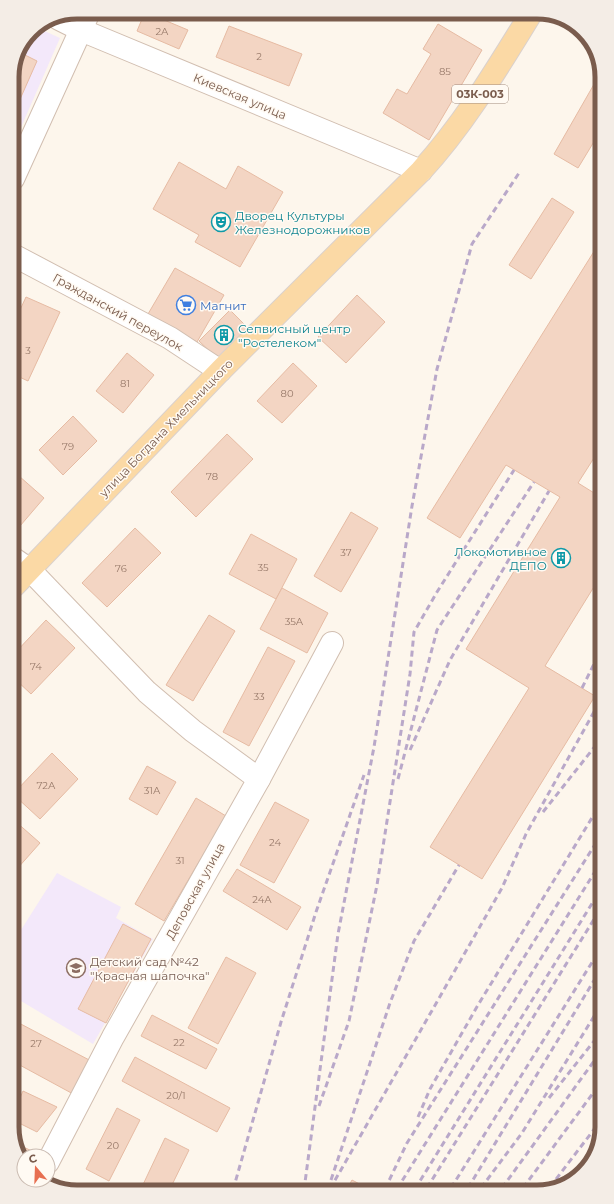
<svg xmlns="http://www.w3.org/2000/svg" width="614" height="1204" viewBox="0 0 614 1204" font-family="Montserrat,sans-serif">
	<rect width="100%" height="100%" fill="#fdf6ec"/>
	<g fill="#f3e8fa">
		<polygon points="38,28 60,38 12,148 12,73 31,31"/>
		<polygon points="57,873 121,907 116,918 153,939 93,1044 16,998 16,938"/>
	</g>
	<g fill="#f3d5c3" stroke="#e6bba3">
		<polygon points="112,12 134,12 130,20 112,13"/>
		<polygon points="145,12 188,30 179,49 137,31"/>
		<polygon points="383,12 398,12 394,19"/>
		<polygon points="438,24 482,50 429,140 383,113 397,89 407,94 431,54 423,49"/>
		<polygon points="229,26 302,54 289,86 216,57"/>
		<polygon points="21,53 37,61 17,106 12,104 12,73"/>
		<polygon points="597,79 598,135 578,168 554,154"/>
		<polygon points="179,162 226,189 238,166 283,192 240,267 195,242 199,235 153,209"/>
		<polygon points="552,198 574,212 531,279 509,265"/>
		<polygon points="598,245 599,450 578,483 599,496 600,577 545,666 595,696 482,879 430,847 529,688 466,649 560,497 506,465 460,538 427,518"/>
		<polygon points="175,268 224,295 197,342 148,314"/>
		<polygon points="357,295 385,322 346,363 318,337"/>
		<polygon points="26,297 60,312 28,381 13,374 13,325"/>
		<polygon points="230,310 249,329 219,360 199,341"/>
		<polygon points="127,353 154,375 123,413 96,391"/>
		<polygon points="293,363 317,386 282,423 257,401"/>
		<polygon points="73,416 97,441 63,475 39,450"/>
		<polygon points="227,434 253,459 196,517 171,492"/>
		<polygon points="19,476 44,498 14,533 14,482"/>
		<polygon points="351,512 378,528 341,592 314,576"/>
		<polygon points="135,528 161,553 107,607 82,583"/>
		<polygon points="251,534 297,559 276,599 229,574"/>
		<polygon points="282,588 328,613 307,653 260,629"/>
		<polygon points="209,615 235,631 193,701 166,685"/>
		<polygon points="46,620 75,648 31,694 15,679 15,653"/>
		<polygon points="268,647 295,661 249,746 223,732"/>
		<polygon points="52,753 78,779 40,819 15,796 15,792"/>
		<polygon points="147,766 176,782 157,815 129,799"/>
		<polygon points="196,798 226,816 164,921 135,904"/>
		<polygon points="275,802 309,820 274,883 240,865"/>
		<polygon points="15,821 40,843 16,870"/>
		<polygon points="237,869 301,907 287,930 223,891"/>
		<polygon points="123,924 151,939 106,1023 78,1009"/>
		<polygon points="226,957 256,973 218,1044 188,1028"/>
		<polygon points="152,1015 217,1049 206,1069 141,1036"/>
		<polygon points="17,1022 93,1062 75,1095 16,1063"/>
		<polygon points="135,1057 230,1108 217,1132 122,1081"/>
		<polygon points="23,1091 57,1107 37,1132 17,1122 17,1105"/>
		<polygon points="117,1108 140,1120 109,1181 86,1169"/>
		<polygon points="165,1138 189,1150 169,1191 140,1191"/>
		<polygon points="17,1144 34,1152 33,1156 24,1156 24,1161 17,1152"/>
		<polygon points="352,1180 369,1189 347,1189"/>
	</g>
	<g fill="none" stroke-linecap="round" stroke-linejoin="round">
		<g stroke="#d1beb0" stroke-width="24">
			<g id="street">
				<polyline points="59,19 81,30 421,171"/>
				<polyline points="13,179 89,12"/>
				<polyline points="13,255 170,338 220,371"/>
				<polyline points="14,559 30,570 147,692 193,731 259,779"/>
				<polyline points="48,1162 113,1037 259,779 332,643"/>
			</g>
		</g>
		<g stroke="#dad1cd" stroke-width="24">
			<path id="primary" d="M14,586L220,371L421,171C465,123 498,67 532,12"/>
		</g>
		<use href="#street" stroke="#fff" stroke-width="22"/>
		<use href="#primary" stroke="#fbd9a5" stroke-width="22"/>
		<g stroke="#b9a8c9" stroke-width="3" stroke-dasharray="6 4" stroke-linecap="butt">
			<polyline points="582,688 600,652"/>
			<polyline points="410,750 450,660 549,491"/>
			<polyline points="398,779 437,630 534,482"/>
			<polyline points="543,812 600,740"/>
			<polyline points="549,1098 602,1031"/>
			<polyline points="319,1106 349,1021 377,885 410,674 414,632 437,592 514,470"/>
			<polyline points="418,1117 430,1089 478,1005 601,803"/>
			<polyline points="581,1172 594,1153"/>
			<polyline points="331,1180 390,1003 414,941 459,865"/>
			<polyline points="550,1187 602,1119"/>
			<polyline points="427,1188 601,908"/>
			<polyline points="451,1188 601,948"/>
			<polyline points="468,1188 601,969"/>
			<polyline points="481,1188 522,1133 601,1005"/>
			<polyline points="502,1188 602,1050"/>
			<polyline points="523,1188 602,1081"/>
			<polyline points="330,1189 502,888 526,834 600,701"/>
			<polyline points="385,1189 407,1143 601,835"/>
			<polyline points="397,1189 601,862"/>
			<polyline points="415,1189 601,889"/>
			<polyline points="233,1190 281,1022 316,912 364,775"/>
			<polyline points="304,1190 338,934 374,747 412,506 437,369 472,244 519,173"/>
		</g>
	</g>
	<defs>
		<g id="theatre-ring" transform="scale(1)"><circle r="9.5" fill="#fffaf3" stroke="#0f9aa8" stroke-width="1.5"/><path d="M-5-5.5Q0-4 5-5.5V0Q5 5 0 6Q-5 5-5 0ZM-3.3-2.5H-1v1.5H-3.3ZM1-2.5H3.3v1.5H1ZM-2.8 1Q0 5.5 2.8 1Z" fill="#0f9aa8"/></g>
		<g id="supermarket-ring" transform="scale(1)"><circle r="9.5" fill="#fffaf3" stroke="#3f7fe0" stroke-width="1.5"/><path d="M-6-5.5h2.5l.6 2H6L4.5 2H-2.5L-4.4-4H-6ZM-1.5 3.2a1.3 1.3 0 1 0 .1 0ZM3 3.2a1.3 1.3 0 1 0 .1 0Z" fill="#3f7fe0"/></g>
		<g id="building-ring" transform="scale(1)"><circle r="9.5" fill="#fffaf3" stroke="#0f9aa8" stroke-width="1.5"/><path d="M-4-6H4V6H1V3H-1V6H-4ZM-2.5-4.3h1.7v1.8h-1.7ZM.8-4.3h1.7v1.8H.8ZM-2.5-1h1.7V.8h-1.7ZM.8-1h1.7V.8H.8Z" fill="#0f9aa8"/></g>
		<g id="school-ring" transform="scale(1)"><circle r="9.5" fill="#fffaf3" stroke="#8d6e63" stroke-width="1.5"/><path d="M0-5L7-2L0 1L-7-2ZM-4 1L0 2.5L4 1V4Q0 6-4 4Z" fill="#8d6e63"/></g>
	</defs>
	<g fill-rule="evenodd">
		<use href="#theatre-ring" x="221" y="222"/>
		<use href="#supermarket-ring" x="186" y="305"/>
		<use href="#building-ring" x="224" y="335"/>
		<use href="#building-ring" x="561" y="558"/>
		<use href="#school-ring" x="76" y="968"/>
	</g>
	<g text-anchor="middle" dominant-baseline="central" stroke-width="3" stroke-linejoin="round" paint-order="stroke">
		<g font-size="10" fill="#987a6a">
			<text x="162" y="31">2А</text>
			<text x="259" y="56">2</text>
			<text x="445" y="71">85</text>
			<text x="28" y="350">3</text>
			<text x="125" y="383">81</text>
			<text x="287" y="393">80</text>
			<text x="68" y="446">79</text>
			<text x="212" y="476">78</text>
			<text x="346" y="552">37</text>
			<text x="263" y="567">35</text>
			<text x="121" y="568">76</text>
			<text x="294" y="621">35А</text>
			<text x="36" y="666">74</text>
			<text x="259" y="696">33</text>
			<text x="46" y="785">72А</text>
			<text x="152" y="790">31А</text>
			<text x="275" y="842">24</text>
			<text x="180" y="860">31</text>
			<text x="262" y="899">24А</text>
			<text x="179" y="1042">22</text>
			<text x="36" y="1043">27</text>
			<text x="176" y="1095">20/1</text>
			<text x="113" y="1145">20</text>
		</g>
		<rect fill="#fffaf3" stroke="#a28b7f" stroke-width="1" x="452" y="85" width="56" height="18" rx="3"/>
		<g font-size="11" font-weight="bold" fill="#7a5c4d">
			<text x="480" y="94">03К-003</text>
		</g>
		<g font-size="12" fill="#7a5c4d" stroke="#fffaf3">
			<text transform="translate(240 96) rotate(23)">Киевская улица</text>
			<text transform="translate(118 312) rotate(29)">Гражданский переулок</text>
			<text transform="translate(166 428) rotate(-46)">улица Богдана Хмельницкого</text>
			<text transform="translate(195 891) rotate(-61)">Деповская улица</text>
		</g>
		<g font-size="12" fill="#0d838f" stroke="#fffaf3" text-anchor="start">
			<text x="235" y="215">Дворец Культуры<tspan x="235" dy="14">Железнодорожников</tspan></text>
			<text x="238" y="328">Сепвисный центр<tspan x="238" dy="14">"Ростелеком"</tspan></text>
			<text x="547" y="551" text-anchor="end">Локомотивное<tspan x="547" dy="14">ДЕПО</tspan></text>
		</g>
		<g font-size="12" fill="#366cbe" stroke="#fffaf3" text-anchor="start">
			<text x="200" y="305">Магнит</text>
		</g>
		<g font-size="12" fill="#785e54" stroke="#fffaf3" text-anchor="start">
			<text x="90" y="961">Детский сад №42<tspan x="90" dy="14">"Красная шапочка"</tspan></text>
		</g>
	</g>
	<path d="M0 0H614V1204H0ZM77 19H537A58 58 0 0 1 595 77V1127A58 58 0 0 1 537 1185H77A58 58 0 0 1 19 1127V77A58 58 0 0 1 77 19Z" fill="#f4ede6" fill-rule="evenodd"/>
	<path fill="none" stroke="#7a5c4d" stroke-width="5" d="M77 19H537A58 58 0 0 1 595 77V1127A58 58 0 0 1 537 1185H77A58 58 0 0 1 19 1127V77A58 58 0 0 1 77 19Z"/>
	<g transform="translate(36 1168) rotate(341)"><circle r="19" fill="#fffaf3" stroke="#cabbb1"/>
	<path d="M0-3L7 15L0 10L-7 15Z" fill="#e76f51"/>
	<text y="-6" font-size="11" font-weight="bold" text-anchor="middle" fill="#7a5c4d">С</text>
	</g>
</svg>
